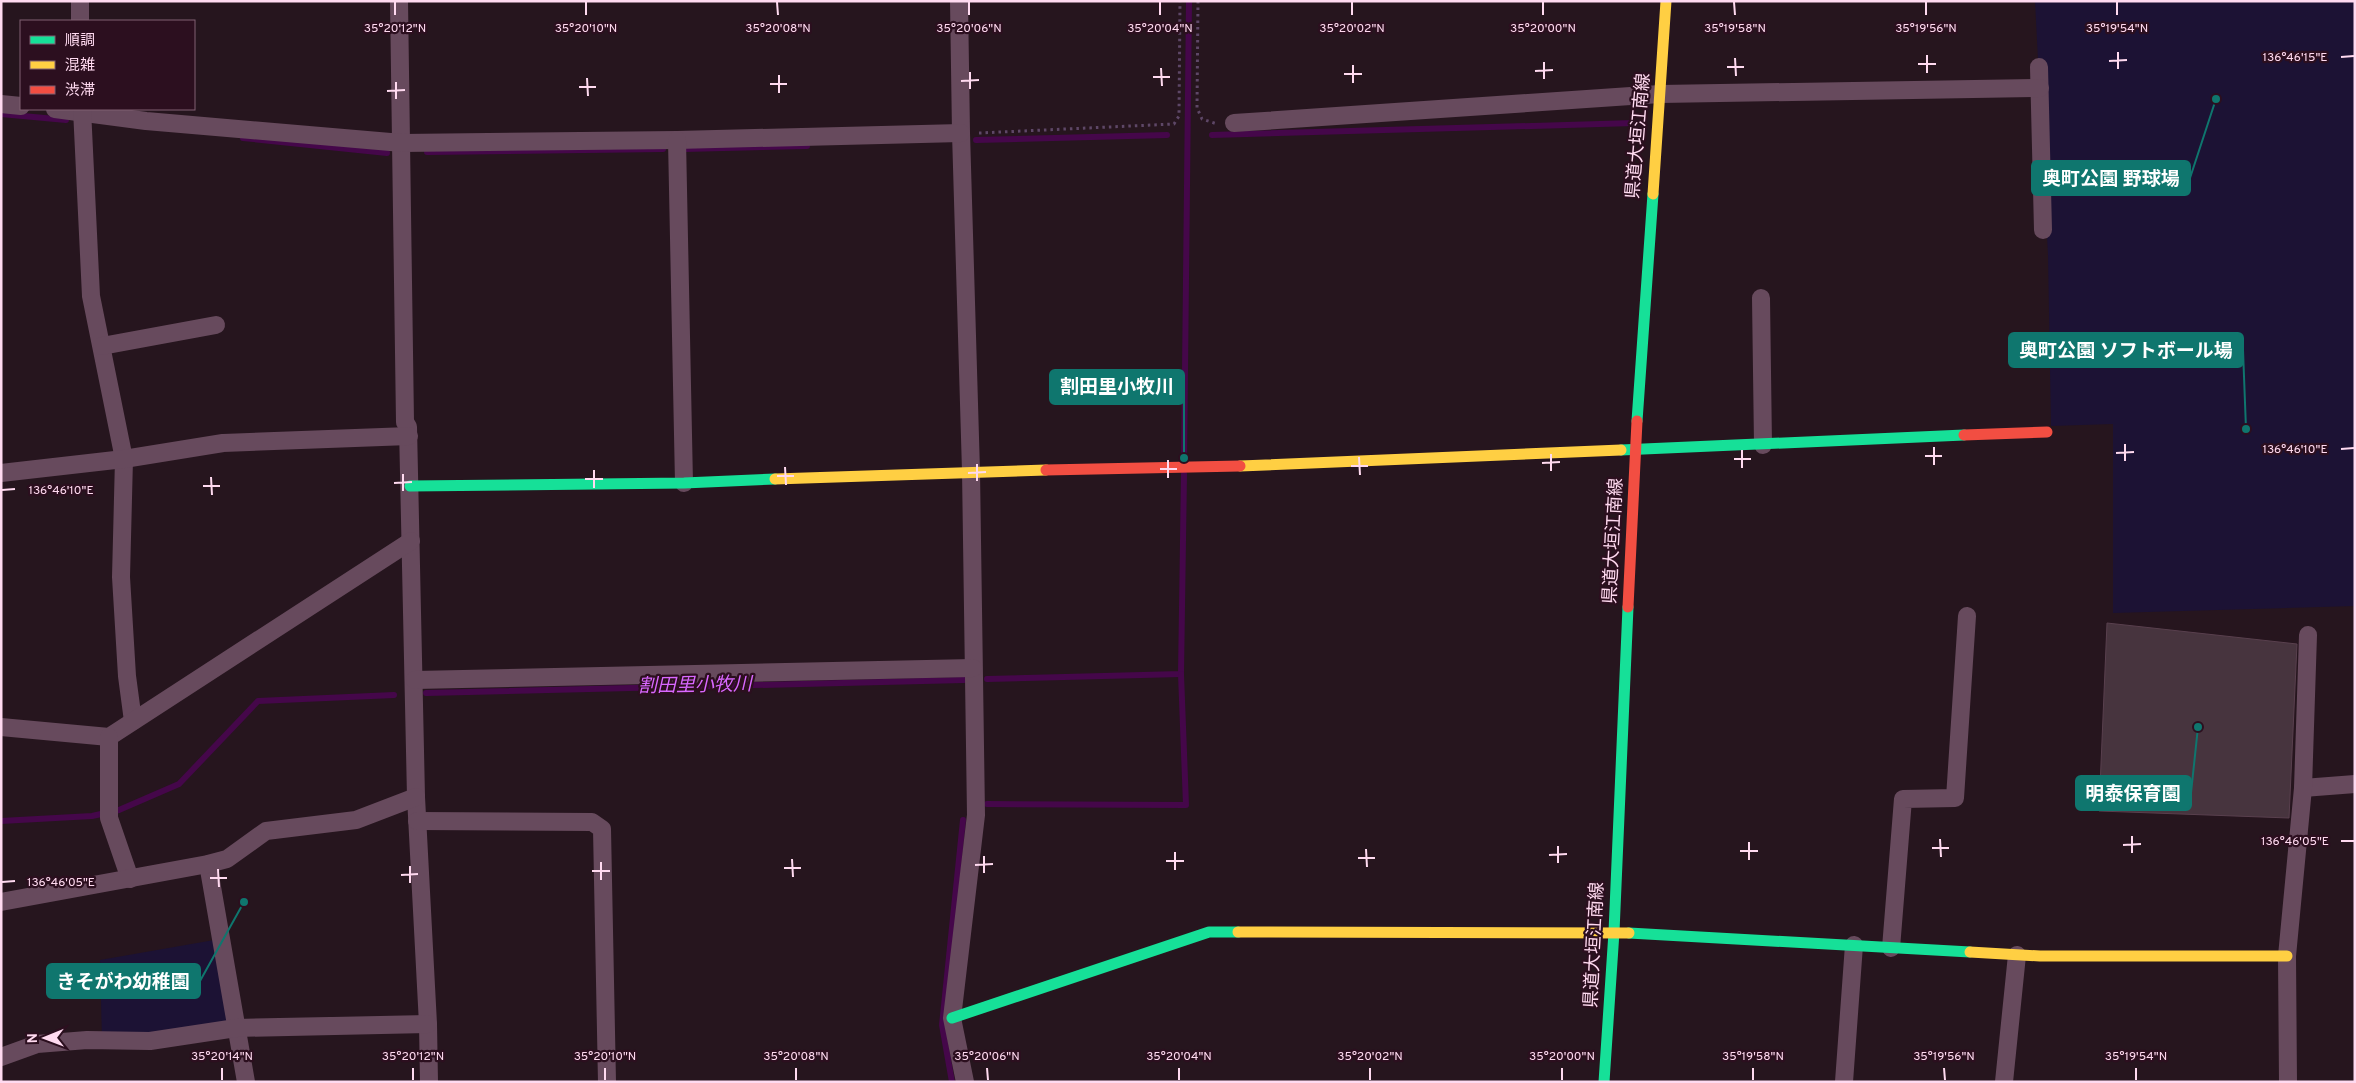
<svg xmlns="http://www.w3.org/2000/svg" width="2356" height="1083" viewBox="0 0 2356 1083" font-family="Overpass,'Noto Sans JP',sans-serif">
	<rect width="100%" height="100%" fill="#26151e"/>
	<g fill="#1c1234">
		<polygon points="2035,1 2355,1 2355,606 2113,613 2113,424 2051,426 2048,255"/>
		<polygon points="220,939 236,1028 102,1040 100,960"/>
	</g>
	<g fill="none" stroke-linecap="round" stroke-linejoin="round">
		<g stroke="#45074a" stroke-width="6">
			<polyline points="1,114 66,120"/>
			<polyline points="1212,135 1634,123"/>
			<polyline points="243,138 387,153"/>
			<polyline points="976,140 1167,135"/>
			<polyline points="684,149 807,146"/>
			<polyline points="427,152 663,149"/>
			<polyline points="1184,464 1189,1"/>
			<polyline points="987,679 1181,674 1184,474"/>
			<polyline points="426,693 964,680"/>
			<polyline points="987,804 1186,805 1181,674"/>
			<polyline points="1,821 92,816 119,810 179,784 258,701 394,695"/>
			<polyline points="952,1082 942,1025 963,820"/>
		</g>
	</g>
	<polygon fill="#47343e" stroke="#59404e" points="2107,623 2297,644 2289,818 2099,811"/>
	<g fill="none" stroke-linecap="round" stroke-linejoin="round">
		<g stroke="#5e4767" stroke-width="3" stroke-dasharray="2.5 4" stroke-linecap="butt">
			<polyline points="1198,1 1197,108 1202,119 1217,124"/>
			<polyline points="979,133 1174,124 1179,116 1180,1"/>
		</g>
		<g stroke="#674a5d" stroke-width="18">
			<polyline points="80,1 80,21"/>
			<polyline points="399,1 405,422 408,427 416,797 428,1024 429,1082"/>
			<polyline points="959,1 961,133 971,471 976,815 952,1018 965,1082"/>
			<polyline points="2039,67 2043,230"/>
			<polyline points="1,104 21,106"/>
			<polyline points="55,109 146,121 402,143 677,140 961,133"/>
			<polyline points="82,109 91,296 124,459 121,577 127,676 133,721"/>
			<polyline points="1234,123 1660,94 2040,88"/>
			<polyline points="677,140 684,483"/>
			<polyline points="1761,298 1763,445"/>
			<polyline points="102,346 216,325"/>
			<polyline points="1,473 124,459 223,443 409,436"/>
			<polyline points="415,680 973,668"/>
			<polyline points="1,727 109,737 411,541"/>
			<polyline points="109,737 109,818 130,879"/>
			<polyline points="2303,788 2355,784"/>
			<polyline points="417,821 592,822 602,829 607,1082"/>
			<polyline points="208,864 246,1082"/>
			<polyline points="1,902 208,864 227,859 266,831 356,820 416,797"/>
			<polyline points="1891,948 1903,799 1955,798 1967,616"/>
			<polyline points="1,1057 37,1044 87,1040 150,1041 236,1028 428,1024"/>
			<polyline points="1844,1082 1854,945"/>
			<polyline points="2004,1082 2017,955"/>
			<polyline points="2288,1082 2287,956 2303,788 2308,635"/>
		</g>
		<g stroke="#16e098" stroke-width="11">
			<polyline points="1637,421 1653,194"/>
			<polyline points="1621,450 1964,435"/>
			<polyline points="410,486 684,483 775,479"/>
			<polyline points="1629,933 1970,952"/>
			<polyline points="952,1018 1209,932 1238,932"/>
			<polyline points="1604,1082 1614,932 1628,607"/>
		</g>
		<g stroke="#ffcf43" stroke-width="11">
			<polyline points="1653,194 1666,1"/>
			<polyline points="1240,466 1621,450"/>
			<polyline points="775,479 1046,470"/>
			<polyline points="1238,932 1629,933"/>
			<polyline points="1970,952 2040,956 2287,956"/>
		</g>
		<g stroke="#f24e42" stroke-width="11">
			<polyline points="1964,435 2047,432"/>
			<polyline points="1046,470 1240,466"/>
			<polyline points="1628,607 1637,421"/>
		</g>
	</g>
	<path fill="none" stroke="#ffdaf0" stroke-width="2" d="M395,2V15M586,2V15M777,2L778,15M969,2V15M1160,2V15M1352,2V15M1543,2V15M1734,2L1735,15M1926,2V15M2117,2V15M2118,52V69M1927,55V73M2341,57L2354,56M1735,58L1736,76M2109,61L2127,60M1544,62V79M1918,64H1936M1353,65V83M1727,67H1744M1161,68L1162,86M1535,71L1553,70M970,72V89M1344,74H1362M779,75V93M1153,77H1170M587,78L588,96M961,81L979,80M396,82V99M770,84H787M579,87H596M387,91L405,90M2125,444V461M1934,447V465M2341,449L2354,448M1742,450V468M2116,453L2134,452M1551,454V471M1925,456H1942M1359,457L1360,475M1734,459H1751M1168,460V478M1542,463L1560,462M977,464V481M1351,466H1368M785,467L786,485M1160,469H1177M594,470V488M968,473L986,472M403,474V491M777,476H794M211,477L212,495M585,479H603M394,483L412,482M203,486H220M2,490L15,489M2132,836V853M1940,839L1941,857M2341,841H2354M1749,842V860M2123,845L2141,844M1558,846V863M1932,848H1949M1366,849L1367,867M1740,851H1758M1175,852V870M1549,855L1567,854M984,856V873M1358,858H1375M792,859L793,877M1166,861H1184M601,862V880M975,865L993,864M410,866V883M784,868H801M218,869L219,887M592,871H610M401,875L418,874M210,878H227M2,882L15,881M222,1068V1080M413,1068V1080M605,1068V1080M796,1068V1080M987,1068L988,1080M1179,1068V1080M1370,1068V1080M1562,1068V1080M1753,1068V1080M1944,1068L1945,1080M2136,1068V1080"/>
	<g text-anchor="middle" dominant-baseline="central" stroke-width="4.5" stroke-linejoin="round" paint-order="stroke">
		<g font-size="18" fill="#ffdaf0" stroke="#2c0f1f">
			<text transform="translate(1639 136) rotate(-85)">県道大垣江南線</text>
			<text transform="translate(1614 541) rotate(-87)">県道大垣江南線</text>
			<text transform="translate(1595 945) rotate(-87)">県道大垣江南線</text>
		</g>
		<g font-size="19" font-style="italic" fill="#d968ff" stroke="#2c0f1f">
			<text transform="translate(695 686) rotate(-1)">割田里小牧川</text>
		</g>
	</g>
	<g font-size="12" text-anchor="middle" fill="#ffdaf0" stroke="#2c0f1f" stroke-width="4.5" stroke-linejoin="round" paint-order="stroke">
		<text x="395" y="32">35°20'12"N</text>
		<text x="586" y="32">35°20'10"N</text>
		<text x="778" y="32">35°20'08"N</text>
		<text x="969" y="32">35°20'06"N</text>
		<text x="1160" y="32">35°20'04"N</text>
		<text x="1352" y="32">35°20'02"N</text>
		<text x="1543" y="32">35°20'00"N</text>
		<text x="1735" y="32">35°19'58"N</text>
		<text x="1926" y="32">35°19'56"N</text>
		<text x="2117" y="32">35°19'54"N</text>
		<text x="2295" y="61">136°46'15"E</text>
		<text x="2295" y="453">136°46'10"E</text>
		<text x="61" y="494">136°46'10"E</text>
		<text x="2295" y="845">136°46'05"E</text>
		<text x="61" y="886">136°46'05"E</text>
		<text x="222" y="1060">35°20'14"N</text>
		<text x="413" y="1060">35°20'12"N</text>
		<text x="605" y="1060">35°20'10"N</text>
		<text x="796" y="1060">35°20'08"N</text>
		<text x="987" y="1060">35°20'06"N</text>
		<text x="1179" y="1060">35°20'04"N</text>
		<text x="1370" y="1060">35°20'02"N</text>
		<text x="1562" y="1060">35°20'00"N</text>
		<text x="1753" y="1060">35°19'58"N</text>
		<text x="1944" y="1060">35°19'56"N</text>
		<text x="2136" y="1060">35°19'54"N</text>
	</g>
	<path fill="none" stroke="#0f766e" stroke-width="2" d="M2216 99L2190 178M2246 429L2243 350M1184 458L1184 387M2198 727L2191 793M244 902L200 981"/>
	<g fill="#0f766e" stroke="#2c0f1f" stroke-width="2">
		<circle cx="2216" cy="99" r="5"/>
		<circle cx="2246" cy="429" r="5"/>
		<circle cx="1184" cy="458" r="5"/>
		<circle cx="2198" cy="727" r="5"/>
		<circle cx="244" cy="902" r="5"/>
	</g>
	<g fill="#0f766e" stroke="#0f766e" stroke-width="2">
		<rect x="2032" y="161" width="158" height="34" rx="5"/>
		<rect x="2009" y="333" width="234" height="34" rx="5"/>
		<rect x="1050" y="370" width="134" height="34" rx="5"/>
		<rect x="2076" y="776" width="115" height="34" rx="5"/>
		<rect x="47" y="964" width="153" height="34" rx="5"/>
	</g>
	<g font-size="19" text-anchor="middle" font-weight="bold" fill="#fff">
		<text x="2111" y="185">奥町公園 野球場</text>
		<text x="2126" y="357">奥町公園 ソフトボール場</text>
		<text x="1117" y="393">割田里小牧川</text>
		<text x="2133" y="800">明泰保育園</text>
		<text x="123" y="988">きそがわ幼稚園</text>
	</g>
	<rect width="2356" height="1083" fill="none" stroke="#ffdaf0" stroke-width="5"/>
	<rect x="20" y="20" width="175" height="90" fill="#2c0f1f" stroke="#806073"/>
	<rect x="30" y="36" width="25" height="8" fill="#16e098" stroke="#806073"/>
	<text x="65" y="45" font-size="15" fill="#ffdaf0">順調</text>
	<rect x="30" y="61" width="25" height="8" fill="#ffcf43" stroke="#806073"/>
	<text x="65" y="70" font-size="15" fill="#ffdaf0">混雑</text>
	<rect x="30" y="86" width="25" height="8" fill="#f24e42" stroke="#806073"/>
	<text x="65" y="95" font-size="15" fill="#ffdaf0">渋滞</text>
	<g transform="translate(45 1038) rotate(269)" stroke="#2c0f1f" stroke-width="4" paint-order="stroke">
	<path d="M0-4L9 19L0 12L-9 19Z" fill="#ffdaf0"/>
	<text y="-8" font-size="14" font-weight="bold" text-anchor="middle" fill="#ffdaf0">N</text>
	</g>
</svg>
